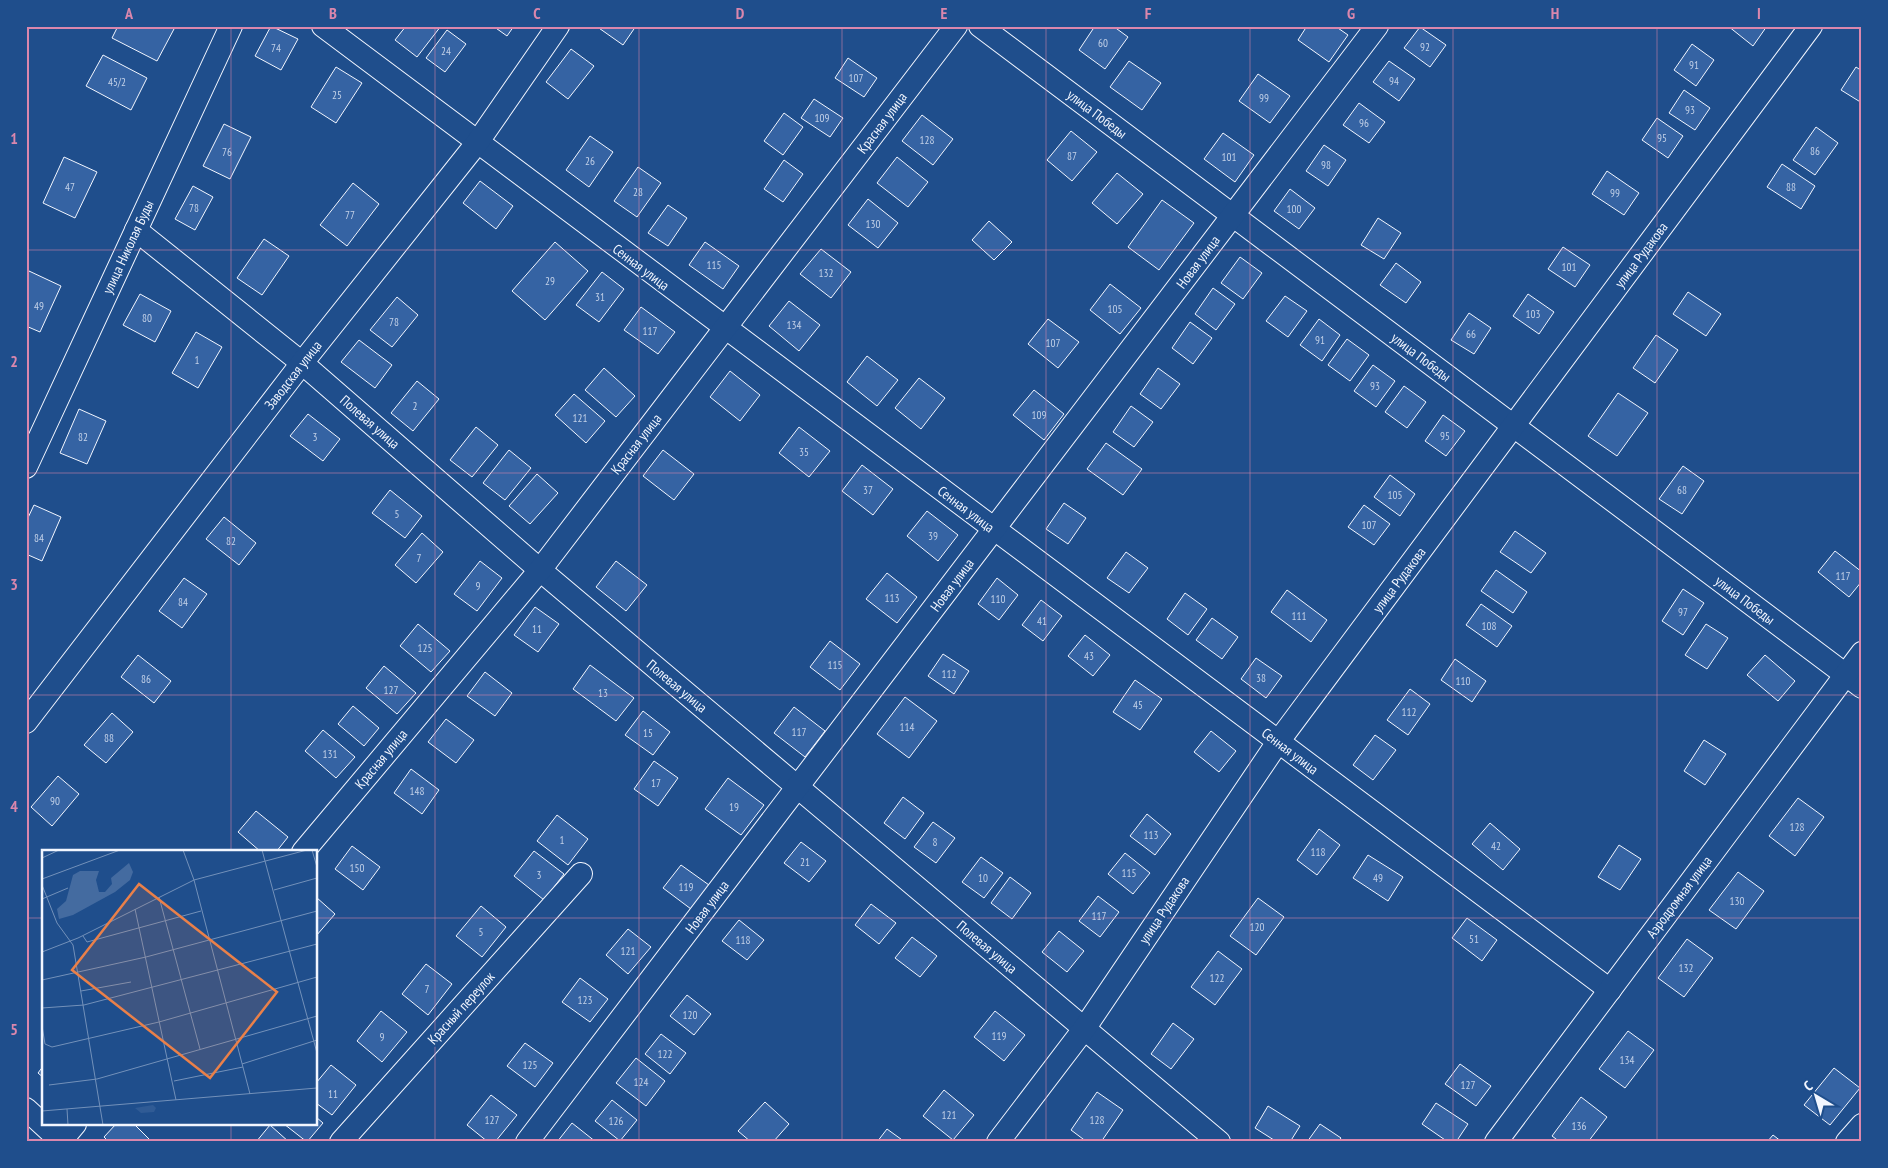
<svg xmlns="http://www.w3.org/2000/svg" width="1888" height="1168" viewBox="0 0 1888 1168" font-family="'PT Sans Narrow',sans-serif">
	<rect width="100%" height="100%" fill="#1f4e8c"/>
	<g fill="#3563a3" stroke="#f2f6ff">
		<polygon points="118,26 167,26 174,29 157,61 112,38"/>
		<polygon points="271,26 298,39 281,70 255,56"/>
		<polygon points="406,26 441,26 417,57 395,40"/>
		<polygon points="493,26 514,26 507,36"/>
		<polygon points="596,26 636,26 623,45"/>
		<polygon points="1095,26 1113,26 1128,37 1105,69 1079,50"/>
		<polygon points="1307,26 1335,26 1348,35 1329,62 1298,40"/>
		<polygon points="1728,26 1767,26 1753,46"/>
		<polygon points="1420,27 1446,45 1430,67 1404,48"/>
		<polygon points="447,30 466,44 445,72 426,58"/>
		<polygon points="1692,44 1714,60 1696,86 1674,70"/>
		<polygon points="571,49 594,66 568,99 546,82"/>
		<polygon points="103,55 147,78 131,110 86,86"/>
		<polygon points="848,58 877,78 864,97 835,78"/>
		<polygon points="1129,61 1161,83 1142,110 1110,87"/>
		<polygon points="1389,61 1415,79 1399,101 1373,82"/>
		<polygon points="336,67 362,83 336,123 311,107"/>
		<polygon points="1856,67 1862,71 1862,103 1841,90"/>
		<polygon points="1258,74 1290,96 1270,123 1239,101"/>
		<polygon points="1684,90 1710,108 1695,130 1669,113"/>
		<polygon points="814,99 843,118 830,137 801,118"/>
		<polygon points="1359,103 1385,122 1369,143 1343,125"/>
		<polygon points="784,113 803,127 783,155 764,141"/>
		<polygon points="922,115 953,139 933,165 902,141"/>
		<polygon points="1657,118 1683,136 1668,158 1642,140"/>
		<polygon points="224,124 251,137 230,179 203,166"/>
		<polygon points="1816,127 1838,143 1815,175 1793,160"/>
		<polygon points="1071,131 1097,152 1072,181 1047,160"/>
		<polygon points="1223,133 1254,155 1235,182 1204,159"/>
		<polygon points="590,136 613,152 589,187 566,170"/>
		<polygon points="1324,145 1346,160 1328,186 1306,171"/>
		<polygon points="64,157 97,172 75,218 43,203"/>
		<polygon points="897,157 928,182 908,207 877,183"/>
		<polygon points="784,160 803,174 783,202 764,189"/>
		<polygon points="1782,164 1815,186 1801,209 1767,187"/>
		<polygon points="638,167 661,183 637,217 614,201"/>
		<polygon points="1607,171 1639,193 1624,215 1592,194"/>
		<polygon points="1117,173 1143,194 1117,224 1092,203"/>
		<polygon points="480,181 513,206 496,229 463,203"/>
		<polygon points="353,183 379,204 347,246 320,225"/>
		<polygon points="193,186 213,197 195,230 175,219"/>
		<polygon points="1290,189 1315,208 1299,229 1274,211"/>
		<polygon points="868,199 898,223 878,248 848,225"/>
		<polygon points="1162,200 1194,223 1159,270 1128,247"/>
		<polygon points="668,205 687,218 668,246 648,233"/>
		<polygon points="1378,218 1401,233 1384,259 1361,245"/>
		<polygon points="989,221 1012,242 994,260 972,240"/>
		<polygon points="264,239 289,256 262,295 237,278"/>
		<polygon points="555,242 588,271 545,320 512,291"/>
		<polygon points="705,242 739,266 723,289 689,265"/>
		<polygon points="1563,247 1590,265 1575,287 1548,269"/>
		<polygon points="821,249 851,272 831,298 800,274"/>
		<polygon points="1240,257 1262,273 1243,299 1221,283"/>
		<polygon points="1396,263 1421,282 1406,303 1380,285"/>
		<polygon points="29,271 61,286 40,332 26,326 26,277"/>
		<polygon points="602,272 624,289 599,322 576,305"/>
		<polygon points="1110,284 1141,308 1120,334 1090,310"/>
		<polygon points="1213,288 1235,304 1216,330 1195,314"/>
		<polygon points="1688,292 1721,314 1706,336 1673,314"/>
		<polygon points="140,294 171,311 155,342 123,325"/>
		<polygon points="1528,294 1554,312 1539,334 1513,316"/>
		<polygon points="1285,296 1307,311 1288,337 1266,321"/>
		<polygon points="397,297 418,315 392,347 370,330"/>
		<polygon points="789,301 820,325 799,351 769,326"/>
		<polygon points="641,307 675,332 658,354 624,330"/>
		<polygon points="1469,313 1491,328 1474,354 1451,340"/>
		<polygon points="1048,319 1079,342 1058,368 1028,344"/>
		<polygon points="1319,319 1340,335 1322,361 1300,345"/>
		<polygon points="1190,322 1212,338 1193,364 1172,348"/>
		<polygon points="196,332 222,347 198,388 172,373"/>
		<polygon points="1656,335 1678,350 1655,383 1633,368"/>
		<polygon points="1347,339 1369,355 1350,381 1328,365"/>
		<polygon points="359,340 392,365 375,388 341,362"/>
		<polygon points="867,356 898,380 877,406 847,382"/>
		<polygon points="1373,365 1395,381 1376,407 1354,391"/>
		<polygon points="604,368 635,396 616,417 585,390"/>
		<polygon points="1158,368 1180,384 1161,409 1140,394"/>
		<polygon points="730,371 760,395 740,421 710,397"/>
		<polygon points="919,378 945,398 921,429 895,408"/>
		<polygon points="417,381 439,399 413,431 391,413"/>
		<polygon points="1404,386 1426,402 1407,428 1385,412"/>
		<polygon points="1034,390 1064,414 1044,440 1013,415"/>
		<polygon points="1618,393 1648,413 1617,456 1588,436"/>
		<polygon points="574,394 605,421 586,443 555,415"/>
		<polygon points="1131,406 1153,422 1134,447 1113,432"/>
		<polygon points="79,409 106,421 87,464 60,453"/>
		<polygon points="308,414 340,439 323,461 290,436"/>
		<polygon points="1443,415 1465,431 1446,456 1425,441"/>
		<polygon points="476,427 498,445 472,477 450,460"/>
		<polygon points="799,427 830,451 809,477 779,453"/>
		<polygon points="1106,443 1142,469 1123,495 1087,469"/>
		<polygon points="509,450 531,468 505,500 483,483"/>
		<polygon points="663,450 694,474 674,500 643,476"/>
		<polygon points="862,465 893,489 873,515 842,491"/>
		<polygon points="1683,466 1704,481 1682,514 1659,499"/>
		<polygon points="537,474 558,493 530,524 509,506"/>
		<polygon points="1390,475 1415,494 1400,516 1374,497"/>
		<polygon points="390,490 422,516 405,538 372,513"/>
		<polygon points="1064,503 1086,518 1068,544 1046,529"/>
		<polygon points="34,505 61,517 42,561 26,554 26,522"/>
		<polygon points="1364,505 1390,524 1374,545 1348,527"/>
		<polygon points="927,511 958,535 938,561 907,536"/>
		<polygon points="224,517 256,543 239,565 206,539"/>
		<polygon points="1515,531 1546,553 1531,573 1500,552"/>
		<polygon points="422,533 443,552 416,583 395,565"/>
		<polygon points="1835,551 1862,572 1862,581 1849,597 1818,572"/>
		<polygon points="1126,552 1148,568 1129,593 1107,578"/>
		<polygon points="480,561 502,578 477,611 454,594"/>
		<polygon points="616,561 647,585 626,611 596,587"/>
		<polygon points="1496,570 1527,592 1513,613 1481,591"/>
		<polygon points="887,573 917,597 897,623 866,599"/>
		<polygon points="184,578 207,594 182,628 159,611"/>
		<polygon points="997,578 1018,595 999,620 978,604"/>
		<polygon points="1683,589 1704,603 1683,635 1662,621"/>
		<polygon points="1287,590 1327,620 1311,642 1271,612"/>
		<polygon points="1185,593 1207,609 1188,635 1167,619"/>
		<polygon points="1041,600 1062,616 1043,641 1022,625"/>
		<polygon points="1481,604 1512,626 1497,647 1466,625"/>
		<polygon points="535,607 559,624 538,652 514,635"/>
		<polygon points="1212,618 1238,637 1222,659 1196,640"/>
		<polygon points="418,624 450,651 431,672 400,646"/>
		<polygon points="1706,624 1728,638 1707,669 1685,655"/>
		<polygon points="1085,635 1110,655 1093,676 1068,656"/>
		<polygon points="830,641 860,664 840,690 810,667"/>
		<polygon points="943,654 969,671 954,694 928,676"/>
		<polygon points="138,655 171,681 154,703 121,677"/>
		<polygon points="1765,655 1795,681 1778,701 1747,675"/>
		<polygon points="1256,658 1282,676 1266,698 1241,679"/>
		<polygon points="1455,659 1486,681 1472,702 1441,680"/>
		<polygon points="590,665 634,698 616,721 573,689"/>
		<polygon points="384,666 416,693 397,714 366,688"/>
		<polygon points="485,672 512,693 495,716 467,696"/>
		<polygon points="1135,680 1162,699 1140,730 1113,712"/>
		<polygon points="1410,689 1430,704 1408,735 1387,720"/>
		<polygon points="905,697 937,721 909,758 877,734"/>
		<polygon points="353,706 379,728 364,746 338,724"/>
		<polygon points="794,707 825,731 805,757 774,733"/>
		<polygon points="643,711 670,732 653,755 625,735"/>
		<polygon points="112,713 133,732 106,763 84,745"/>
		<polygon points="446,719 474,740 456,763 428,742"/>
		<polygon points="323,730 355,757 336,778 305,751"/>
		<polygon points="1211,731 1236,751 1219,772 1194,752"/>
		<polygon points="1375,735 1396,750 1373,780 1353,765"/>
		<polygon points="1704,740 1726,754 1705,785 1684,771"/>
		<polygon points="654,761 678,778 658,806 634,789"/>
		<polygon points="411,769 439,790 422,814 394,793"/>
		<polygon points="58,776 79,794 52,826 31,807"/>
		<polygon points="728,778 764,805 741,835 705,809"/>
		<polygon points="903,797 924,813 905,839 884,823"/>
		<polygon points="1798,798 1824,817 1795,856 1769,836"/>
		<polygon points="256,811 288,837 276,852 261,852 238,832"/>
		<polygon points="1147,814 1171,834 1155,855 1130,836"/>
		<polygon points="557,815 588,839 568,865 537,841"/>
		<polygon points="933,822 955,838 936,863 914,847"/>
		<polygon points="1490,823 1520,849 1503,870 1472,844"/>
		<polygon points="1319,829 1340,845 1317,875 1297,860"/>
		<polygon points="801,842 826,861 809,882 784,863"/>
		<polygon points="1619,845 1641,859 1620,890 1598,877"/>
		<polygon points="352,846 380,867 363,890 335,869"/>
		<polygon points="534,851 564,874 544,900 514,876"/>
		<polygon points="1125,853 1150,873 1133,894 1108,874"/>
		<polygon points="1368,855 1403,877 1388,901 1353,878"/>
		<polygon points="981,857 1003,873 984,898 962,882"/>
		<polygon points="681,865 709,885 691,909 663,888"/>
		<polygon points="1738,872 1764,891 1736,929 1709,910"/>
		<polygon points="1010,877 1031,893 1012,919 991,903"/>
		<polygon points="1098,896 1119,912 1100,937 1079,921"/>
		<polygon points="316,897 335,914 316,936"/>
		<polygon points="1258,898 1284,917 1256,955 1230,936"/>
		<polygon points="871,904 896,923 879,944 855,925"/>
		<polygon points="481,906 506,927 482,957 456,936"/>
		<polygon points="1467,918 1497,940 1482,961 1452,938"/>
		<polygon points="739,920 764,940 747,960 722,941"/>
		<polygon points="628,929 651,947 628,974 606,955"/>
		<polygon points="1059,931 1084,951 1067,972 1042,952"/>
		<polygon points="912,937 937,956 920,977 895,958"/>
		<polygon points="1687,939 1713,958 1684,997 1658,978"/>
		<polygon points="1218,951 1242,969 1215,1005 1191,987"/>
		<polygon points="426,964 452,984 428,1015 402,994"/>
		<polygon points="580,978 608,999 590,1022 562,1002"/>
		<polygon points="687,995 711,1014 694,1035 670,1016"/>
		<polygon points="381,1011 407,1032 382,1062 357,1041"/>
		<polygon points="995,1011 1025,1035 1004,1061 974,1037"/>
		<polygon points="1173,1023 1194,1039 1171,1069 1151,1054"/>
		<polygon points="1628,1031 1654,1050 1625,1088 1599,1069"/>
		<polygon points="661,1034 686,1053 670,1074 645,1054"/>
		<polygon points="525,1043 553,1063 535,1087 507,1066"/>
		<polygon points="636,1058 665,1081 646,1106 616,1083"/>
		<polygon points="1460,1064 1491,1086 1476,1106 1445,1084"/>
		<polygon points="44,1065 44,1078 38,1073"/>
		<polygon points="331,1065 356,1085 332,1115 316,1103 316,1083"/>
		<polygon points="1834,1068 1860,1088 1830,1125 1804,1105"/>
		<polygon points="944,1090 974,1115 953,1140 923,1116"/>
		<polygon points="1097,1092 1123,1110 1101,1142 1087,1142 1071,1130"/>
		<polygon points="491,1095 517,1115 495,1142 488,1142 467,1125"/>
		<polygon points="1581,1097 1607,1117 1588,1142 1560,1142 1552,1136"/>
		<polygon points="612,1100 637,1120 620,1141 595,1121"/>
		<polygon points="765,1102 789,1124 773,1142 751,1142 738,1131"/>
		<polygon points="1436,1103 1468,1124 1456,1142 1448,1142 1422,1124"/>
		<polygon points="1268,1106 1300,1126 1290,1142 1277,1142 1255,1128"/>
		<polygon points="316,1117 323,1123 307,1142 284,1124 316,1124"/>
		<polygon points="572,1123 596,1142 557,1142"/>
		<polygon points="116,1124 134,1124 150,1140 109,1142 104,1137"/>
		<polygon points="1320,1124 1341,1138 1338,1142 1307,1142"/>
		<polygon points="270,1125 289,1142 256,1142"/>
		<polygon points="887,1129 905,1142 877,1142"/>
		<polygon points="1773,1135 1782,1142 1767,1142"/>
	</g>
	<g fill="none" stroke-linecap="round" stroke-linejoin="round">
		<g stroke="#f2f6ff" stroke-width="24">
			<g id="minor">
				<polyline points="323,26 1610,990"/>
				<polyline points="980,26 1862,687"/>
				<polyline points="136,230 302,363 540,570 1219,1142"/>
				<polyline points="26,467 231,26"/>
				<polyline points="26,722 302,363 477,143 558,26"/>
				<polyline points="303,852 540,570 956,26"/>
				<polyline points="26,1109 62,1142"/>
				<polyline points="60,1142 75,1124"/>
				<polyline points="341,1142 581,874"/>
				<polyline points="527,1142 1377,26"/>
				<polyline points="998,1142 1084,1029 1278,742 1811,26"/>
				<polyline points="1496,1142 1862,653"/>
				<polyline points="1847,1142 1862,1125"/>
			</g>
		</g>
		<use href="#minor" stroke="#1f4e8c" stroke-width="22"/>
	</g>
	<path fill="none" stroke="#da87ad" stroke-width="1" stroke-opacity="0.55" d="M231,26V852M435,26V1142M639,26V1142M842,26V1142M1046,26V1142M1250,26V1142M1453,26V1142M1657,26V1142M26,250H1862M26,473H1862M26,695H1862M26,918H44M316,918H1862M231,1124V1142"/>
	<g text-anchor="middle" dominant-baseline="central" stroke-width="4" stroke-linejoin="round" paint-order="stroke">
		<g font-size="11" fill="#c3d1e8">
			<text x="1103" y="43">60</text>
			<text x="1425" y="47">92</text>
			<text x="276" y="48">74</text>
			<text x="446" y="51">24</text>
			<text x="1694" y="65">91</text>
			<text x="856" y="78">107</text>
			<text x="1394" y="81">94</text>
			<text x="117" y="82">45/2</text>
			<text x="337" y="95">25</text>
			<text x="1264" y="98">99</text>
			<text x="1690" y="110">93</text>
			<text x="822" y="118">109</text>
			<text x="1364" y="123">96</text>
			<text x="1662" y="138">95</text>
			<text x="927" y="140">128</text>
			<text x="1815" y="151">86</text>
			<text x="227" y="152">76</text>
			<text x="1072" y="156">87</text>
			<text x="1229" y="157">101</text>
			<text x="590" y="161">26</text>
			<text x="1326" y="165">98</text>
			<text x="70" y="187">47</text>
			<text x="1791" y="187">88</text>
			<text x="638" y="192">28</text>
			<text x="1615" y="193">99</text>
			<text x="194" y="208">78</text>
			<text x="1294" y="209">100</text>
			<text x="350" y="215">77</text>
			<text x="873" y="224">130</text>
			<text x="714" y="265">115</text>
			<text x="1569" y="267">101</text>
			<text x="826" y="273">132</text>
			<text x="550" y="281">29</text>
			<text x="600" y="297">31</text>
			<text x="39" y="306">49</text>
			<text x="1115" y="309">105</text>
			<text x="1533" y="314">103</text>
			<text x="147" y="318">80</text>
			<text x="394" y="322">78</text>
			<text x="794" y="325">134</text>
			<text x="650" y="331">117</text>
			<text x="1471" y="334">66</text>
			<text x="1320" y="340">91</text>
			<text x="1053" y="343">107</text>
			<text x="197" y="360">1</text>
			<text x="1375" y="386">93</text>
			<text x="415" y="406">2</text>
			<text x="1039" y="415">109</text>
			<text x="580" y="418">121</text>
			<text x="1445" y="436">95</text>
			<text x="83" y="437">82</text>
			<text x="315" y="437">3</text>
			<text x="804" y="452">35</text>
			<text x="868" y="490">37</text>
			<text x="1682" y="490">68</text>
			<text x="1395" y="495">105</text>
			<text x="397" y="514">5</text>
			<text x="1369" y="525">107</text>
			<text x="933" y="536">39</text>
			<text x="39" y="538">84</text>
			<text x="231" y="541">82</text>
			<text x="419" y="558">7</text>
			<text x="1843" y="576">117</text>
			<text x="478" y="586">9</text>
			<text x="892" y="598">113</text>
			<text x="998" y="599">110</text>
			<text x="183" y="602">84</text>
			<text x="1683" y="612">97</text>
			<text x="1299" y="616">111</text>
			<text x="1042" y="621">41</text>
			<text x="1489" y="626">108</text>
			<text x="537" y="629">11</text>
			<text x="425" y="648">125</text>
			<text x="1089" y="656">43</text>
			<text x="835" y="665">115</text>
			<text x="949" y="674">112</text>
			<text x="1261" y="678">38</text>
			<text x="146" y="679">86</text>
			<text x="1463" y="681">110</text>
			<text x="391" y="690">127</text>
			<text x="603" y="693">13</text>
			<text x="1138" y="705">45</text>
			<text x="1409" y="712">112</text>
			<text x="907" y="727">114</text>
			<text x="799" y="732">117</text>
			<text x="648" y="733">15</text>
			<text x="109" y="738">88</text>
			<text x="330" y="754">131</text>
			<text x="656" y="783">17</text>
			<text x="417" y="791">148</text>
			<text x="55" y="801">90</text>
			<text x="734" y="807">19</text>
			<text x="1797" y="827">128</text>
			<text x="1151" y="835">113</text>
			<text x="562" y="840">1</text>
			<text x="935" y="842">8</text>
			<text x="1496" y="846">42</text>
			<text x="1318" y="852">118</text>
			<text x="805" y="862">21</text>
			<text x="357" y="868">150</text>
			<text x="1129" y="873">115</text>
			<text x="539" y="875">3</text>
			<text x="983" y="878">10</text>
			<text x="1378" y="878">49</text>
			<text x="686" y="887">119</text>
			<text x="1737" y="901">130</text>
			<text x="1099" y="916">117</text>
			<text x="1257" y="927">120</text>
			<text x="481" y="932">5</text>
			<text x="1474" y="939">51</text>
			<text x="743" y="940">118</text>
			<text x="628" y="951">121</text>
			<text x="1686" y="968">132</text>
			<text x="1217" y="978">122</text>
			<text x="427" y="989">7</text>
			<text x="585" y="1000">123</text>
			<text x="690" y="1015">120</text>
			<text x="999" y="1036">119</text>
			<text x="382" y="1037">9</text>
			<text x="665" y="1054">122</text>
			<text x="1627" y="1060">134</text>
			<text x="530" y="1065">125</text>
			<text x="641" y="1082">124</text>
			<text x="1468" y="1085">127</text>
			<text x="333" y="1094">11</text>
			<text x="949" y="1115">121</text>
			<text x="492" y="1120">127</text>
			<text x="1097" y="1120">128</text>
			<text x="616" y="1121">126</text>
			<text x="1579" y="1126">136</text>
		</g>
		<g font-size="14" fill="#f2f6ff" stroke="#1f4e8c">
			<text transform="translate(1097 114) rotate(37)">улица Победы</text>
			<text transform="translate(882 123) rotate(-53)">Красная улица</text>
			<text transform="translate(128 247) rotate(-65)">улица Николая Буды</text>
			<text transform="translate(1641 255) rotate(-53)">улица Рудакова</text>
			<text transform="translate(1198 262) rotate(-53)">Новая улица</text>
			<text transform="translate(641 267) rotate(37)">Сенная улица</text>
			<text transform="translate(1421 357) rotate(37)">улица Победы</text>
			<text transform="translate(293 375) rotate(-52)">Заводская улица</text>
			<text transform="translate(370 422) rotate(41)">Полевая улица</text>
			<text transform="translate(636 444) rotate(-52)">Красная улица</text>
			<text transform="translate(966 509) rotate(37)">Сенная улица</text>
			<text transform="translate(1399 580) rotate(-53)">улица Рудакова</text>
			<text transform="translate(952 585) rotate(-53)">Новая улица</text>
			<text transform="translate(1745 600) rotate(37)">улица Победы</text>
			<text transform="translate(677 686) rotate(40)">Полевая улица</text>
			<text transform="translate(1290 751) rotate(37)">Сенная улица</text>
			<text transform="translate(381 759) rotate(-50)">Красная улица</text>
			<text transform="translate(1679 897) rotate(-53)">Аэродромная улица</text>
			<text transform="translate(707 907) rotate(-53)">Новая улица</text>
			<text transform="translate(1164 910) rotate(-56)">улица Рудакова</text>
			<text transform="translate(987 947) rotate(40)">Полевая улица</text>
			<text transform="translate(461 1008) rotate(-48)">Красный переулок</text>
		</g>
	</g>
	<g transform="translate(42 850)">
		<rect width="275" height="275" fill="#1f4e8c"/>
		<path d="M111,255L114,258L112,262L99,263L93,258Z" fill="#305b95"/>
		<path d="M87,13L91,22L88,30L73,42L31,65L17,69L15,59L24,51L31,25L38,21H57L54,30L57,42H63L70,34L69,28Z" fill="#446ba0"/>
		<path fill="none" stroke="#7391ba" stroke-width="1" d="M141,0L152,30L208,244M220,0L275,203M270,0L275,17M0,8L17,0M0,29L78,0M0,35L15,73L31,95L61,275M232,40L275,28M117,47L158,199M0,49L26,38M93,59L134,250M41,86L45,92L159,61M0,102L36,88L152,30L265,0M0,130L104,107L275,61M39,141L89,132M0,158L42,155L275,94M0,176L3,194L10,197L117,172L275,127M200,214L275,190M132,231L201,217M7,235L55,229L275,166M25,259L26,275M0,261L275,238"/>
		<path fill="#ea8049" fill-opacity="0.15" stroke="#ea8049" stroke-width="2.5" d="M97,34L235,142L168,228L30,120Z"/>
		<rect width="275" height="275" fill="none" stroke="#f2f6ff" stroke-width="2.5"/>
	</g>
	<rect width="1888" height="1168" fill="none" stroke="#1f4e8c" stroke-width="55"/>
	<g transform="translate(1816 1096) rotate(322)" stroke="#1f4e8c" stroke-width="4" paint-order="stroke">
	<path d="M0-4L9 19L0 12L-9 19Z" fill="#f2f6ff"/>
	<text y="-8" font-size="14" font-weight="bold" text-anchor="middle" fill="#f2f6ff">С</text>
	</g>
	<rect x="28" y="28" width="1832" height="1112" fill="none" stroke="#da87ad" stroke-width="2"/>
	<g font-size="16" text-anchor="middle" font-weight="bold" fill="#da87ad">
		<text x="129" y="19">A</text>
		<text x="333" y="19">B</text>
		<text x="537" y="19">C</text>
		<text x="740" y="19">D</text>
		<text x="944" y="19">E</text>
		<text x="1148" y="19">F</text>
		<text x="1351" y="19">G</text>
		<text x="1555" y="19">H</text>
		<text x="1759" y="19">I</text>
		<text x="14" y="144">1</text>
		<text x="14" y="367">2</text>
		<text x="14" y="590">3</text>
		<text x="14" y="812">4</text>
		<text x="14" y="1035">5</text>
	</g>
</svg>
